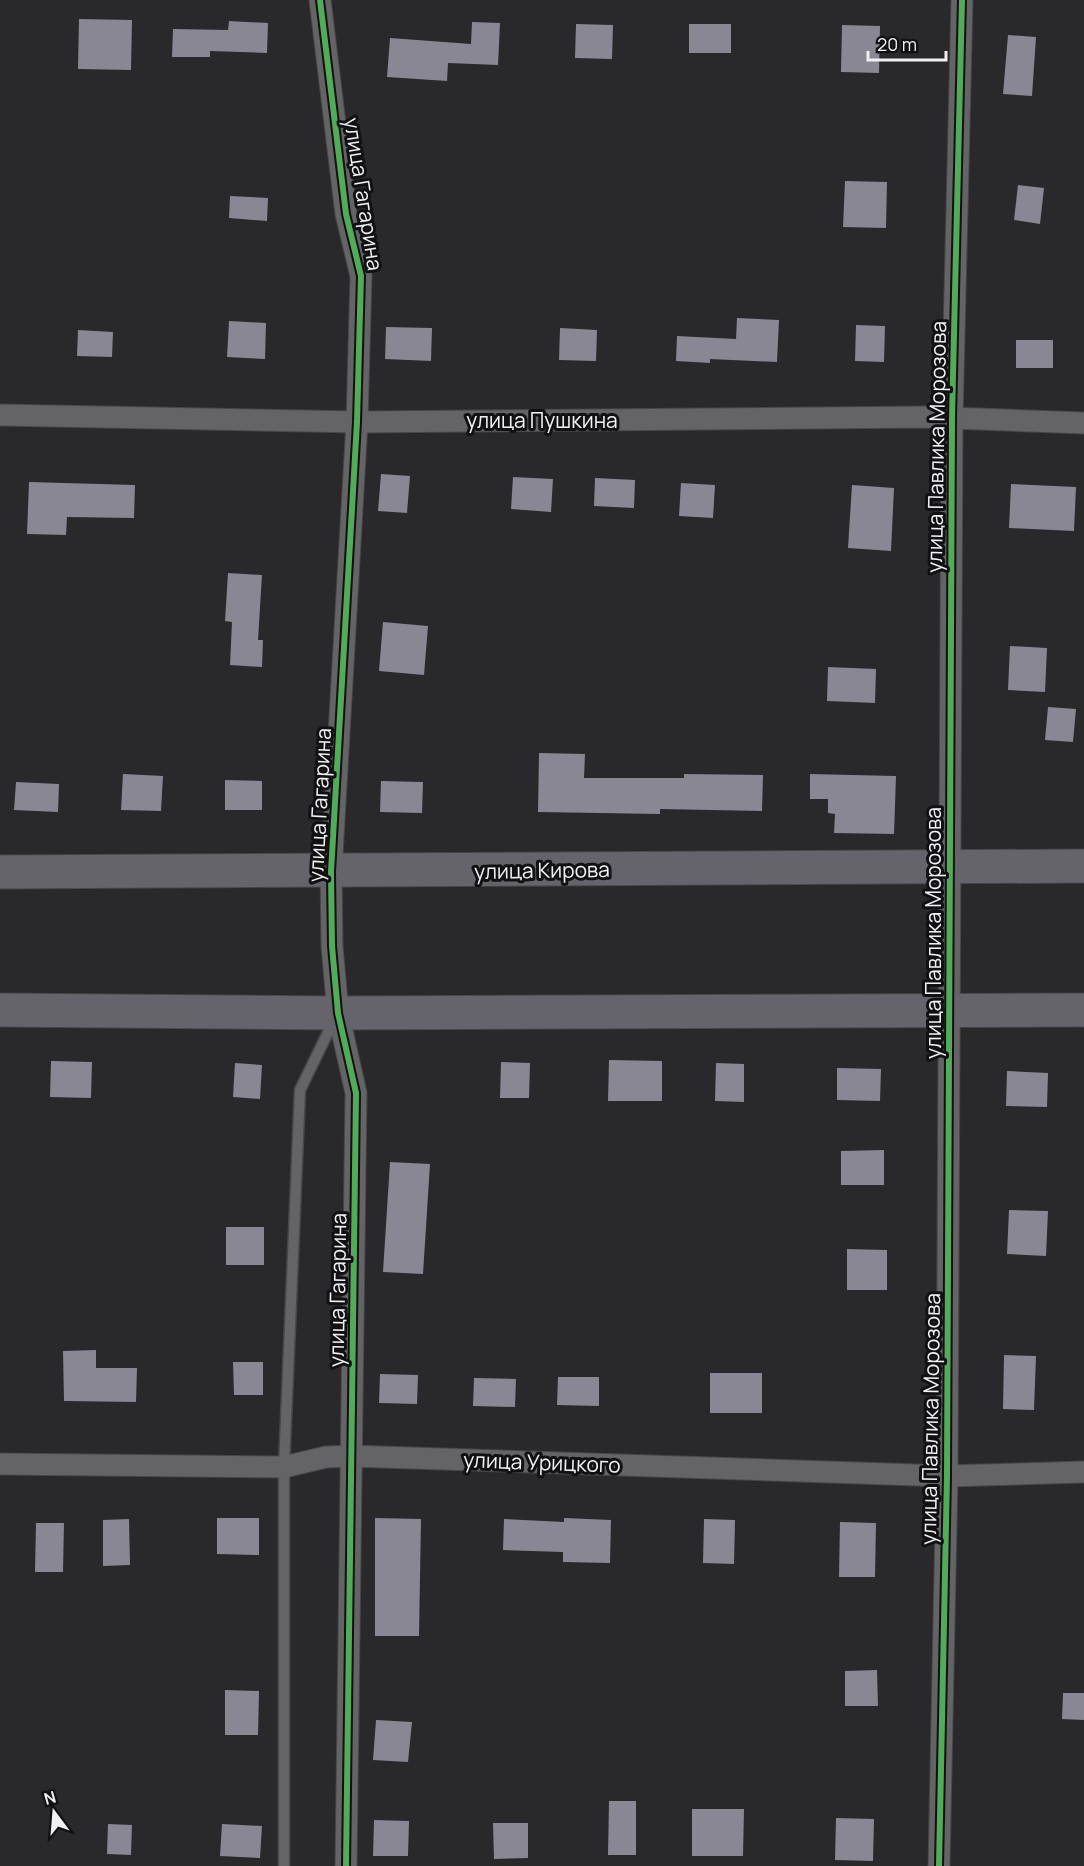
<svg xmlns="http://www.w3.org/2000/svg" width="1084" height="1866" viewBox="0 0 1084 1866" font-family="Manrope,sans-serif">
	<rect width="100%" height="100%" fill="#29282b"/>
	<g fill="#898793">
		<polygon points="79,19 132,20 131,70 78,69"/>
		<polygon points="229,21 268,23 267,53 210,51 210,57 172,57 173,29 228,30"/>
		<polygon points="472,22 500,23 498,65 448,63 447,81 387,77 390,38 471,44"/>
		<polygon points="576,24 613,25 612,59 575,58"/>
		<rect x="689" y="24" width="42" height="29"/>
		<polygon points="842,25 880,26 879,73 841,72"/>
		<polygon points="1008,35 1036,37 1032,96 1003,94"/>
		<polygon points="845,181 887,182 886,228 843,227"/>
		<polygon points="1018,185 1044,188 1040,224 1014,220"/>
		<polygon points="230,196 268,198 267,221 229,218"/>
		<polygon points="737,318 779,320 777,362 710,359 710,363 676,361 677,336 736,339"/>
		<polygon points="229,321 266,323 265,359 227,357"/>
		<polygon points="856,325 885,326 884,362 855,361"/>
		<polygon points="386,327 432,328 431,361 385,359"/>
		<polygon points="560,328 597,330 596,361 559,360"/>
		<polygon points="78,330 113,332 112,357 77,356"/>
		<rect x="1016" y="340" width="37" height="28"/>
		<polygon points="381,474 410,476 407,513 378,511"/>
		<polygon points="513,477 553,479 551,512 511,509"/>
		<polygon points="595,478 635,480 634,508 594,506"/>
		<polygon points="29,482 135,485 134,518 67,517 66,535 27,534"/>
		<polygon points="681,483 715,485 713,518 679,516"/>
		<polygon points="1011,484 1076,487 1074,531 1009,528"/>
		<polygon points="852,485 894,488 891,551 848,548"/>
		<polygon points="228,573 262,575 258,640 263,640 262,667 230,665 232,622 225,621"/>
		<polygon points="383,622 428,626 424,675 379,671"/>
		<polygon points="1010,646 1047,648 1045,692 1008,690"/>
		<polygon points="828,667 876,669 875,703 827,701"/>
		<polygon points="1048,707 1076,709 1073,742 1045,740"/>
		<polygon points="539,753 585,754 584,778 684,778 684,774 763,775 762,811 660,809 660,814 538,812"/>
		<polygon points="123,774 163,776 161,811 121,810"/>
		<polygon points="810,774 896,776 894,834 834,833 835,814 828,813 828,799 810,799"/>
		<polygon points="225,780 262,781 262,810 225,810"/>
		<polygon points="381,781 423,782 422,813 380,812"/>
		<polygon points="16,782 59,784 58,812 14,810"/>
		<polygon points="609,1060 662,1061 662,1101 608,1101"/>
		<polygon points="51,1061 92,1062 91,1098 50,1097"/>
		<polygon points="501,1062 530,1063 529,1098 500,1098"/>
		<polygon points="235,1063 262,1065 260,1099 233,1097"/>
		<polygon points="716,1063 744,1064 744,1102 715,1101"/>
		<polygon points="837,1068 881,1069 880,1101 837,1100"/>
		<polygon points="1007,1071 1048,1073 1047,1107 1006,1106"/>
		<polygon points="884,1150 884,1185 841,1185 841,1151"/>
		<polygon points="390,1162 430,1164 423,1274 383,1272"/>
		<polygon points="1009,1210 1048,1211 1046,1256 1007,1254"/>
		<rect x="226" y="1227" width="38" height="38"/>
		<polygon points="847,1249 887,1250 887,1290 847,1290"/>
		<polygon points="96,1350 96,1368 137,1368 136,1402 64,1401 63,1351"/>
		<polygon points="1004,1355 1036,1356 1034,1410 1003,1409"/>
		<polygon points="233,1362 263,1362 263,1395 234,1395"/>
		<rect x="710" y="1373" width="52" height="40"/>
		<polygon points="380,1374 418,1375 417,1404 379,1403"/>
		<polygon points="558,1377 599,1377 599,1406 557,1405"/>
		<polygon points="474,1378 516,1379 515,1407 473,1406"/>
		<polygon points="217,1518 259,1518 259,1555 217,1554"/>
		<polygon points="375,1518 421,1519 419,1636 375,1636"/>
		<polygon points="564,1518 611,1520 610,1563 563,1562 563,1552 503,1550 504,1519 564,1522"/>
		<polygon points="129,1519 130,1565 103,1566 103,1520"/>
		<polygon points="704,1519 735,1520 734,1564 703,1563"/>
		<polygon points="840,1522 876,1523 875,1577 839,1577"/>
		<polygon points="36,1523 64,1523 63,1572 35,1572"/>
		<polygon points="877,1670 878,1706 845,1706 845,1671"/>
		<polygon points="225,1690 259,1691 258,1735 225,1735"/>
		<polygon points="1063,1693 1084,1693 1084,1720 1062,1719"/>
		<polygon points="376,1720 412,1722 408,1762 373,1760"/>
		<polygon points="609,1801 636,1801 636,1855 608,1855"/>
		<polygon points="692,1809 744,1809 743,1856 692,1856"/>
		<polygon points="836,1818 874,1819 873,1861 835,1860"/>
		<polygon points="374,1820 409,1821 408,1856 373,1856"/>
		<polygon points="493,1823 528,1823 528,1858 494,1859"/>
		<polygon points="108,1824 132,1825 131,1855 107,1854"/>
		<polygon points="222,1824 262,1826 260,1858 220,1856"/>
	</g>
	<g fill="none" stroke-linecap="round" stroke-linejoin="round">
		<g stroke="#474749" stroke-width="13">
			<polyline id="service" points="284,1866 284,1467 300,1090 336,1016"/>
		</g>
		<g stroke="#474749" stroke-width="23">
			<g id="minor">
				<polyline points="320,0 346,214 361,276 357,422 331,872 332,946 338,1013 356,1093 346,1866"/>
				<polyline points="0,415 357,422 926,417 1084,423"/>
				<polyline points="0,1464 284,1467 326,1457 351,1456 947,1476 1084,1472"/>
				<polyline points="939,1866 947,1476 952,418 962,0"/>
			</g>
		</g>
		<g stroke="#474749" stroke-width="35">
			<g id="primary">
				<polyline points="0,872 1084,866"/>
				<polyline points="0,1010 338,1013 1084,1010"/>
			</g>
		</g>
		<use href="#service" stroke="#646366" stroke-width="10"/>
		<use href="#minor" stroke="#646366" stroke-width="21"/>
		<use href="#primary" stroke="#66646b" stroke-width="33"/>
		<g stroke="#111013" stroke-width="10">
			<g id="cycleway">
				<polyline points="320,0 346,214 361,276 357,422 331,872 332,946 338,1013 356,1093 346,1866"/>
				<polyline points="939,1866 947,1476 952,418 962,0"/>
			</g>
		</g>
		<use href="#cycleway" stroke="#51ab58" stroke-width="6"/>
	</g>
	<g text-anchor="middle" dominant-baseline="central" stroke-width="6" stroke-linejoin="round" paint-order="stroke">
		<g font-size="21" fill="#f1f1f4" stroke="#111013">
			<text transform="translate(364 194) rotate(81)">улица Гагарина</text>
			<text x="542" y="420">улица Пушкина</text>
			<text transform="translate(936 447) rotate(-89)">улица Павлика Морозова</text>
			<text transform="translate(319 805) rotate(-87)">улица Гагарина</text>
			<text transform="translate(542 870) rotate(-1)">улица Кирова</text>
			<text transform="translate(933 933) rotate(-90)">улица Павлика Морозова</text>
			<text transform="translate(337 1290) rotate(-89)">улица Гагарина</text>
			<text transform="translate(930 1419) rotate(-89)">улица Павлика Морозова</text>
			<text transform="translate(542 1462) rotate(2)">улица Урицкого</text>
		</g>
	</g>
	<g transform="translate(54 1812) rotate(344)" stroke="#111013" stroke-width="4.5" paint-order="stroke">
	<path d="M0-4.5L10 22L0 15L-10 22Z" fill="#f1f1f4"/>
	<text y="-9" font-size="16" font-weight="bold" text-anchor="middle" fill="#f1f1f4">N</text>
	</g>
	<path d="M868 51v9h78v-9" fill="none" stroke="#f1f1f4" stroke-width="3"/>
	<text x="877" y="51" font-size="18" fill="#f1f1f4" stroke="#111013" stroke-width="4.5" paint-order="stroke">20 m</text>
</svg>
